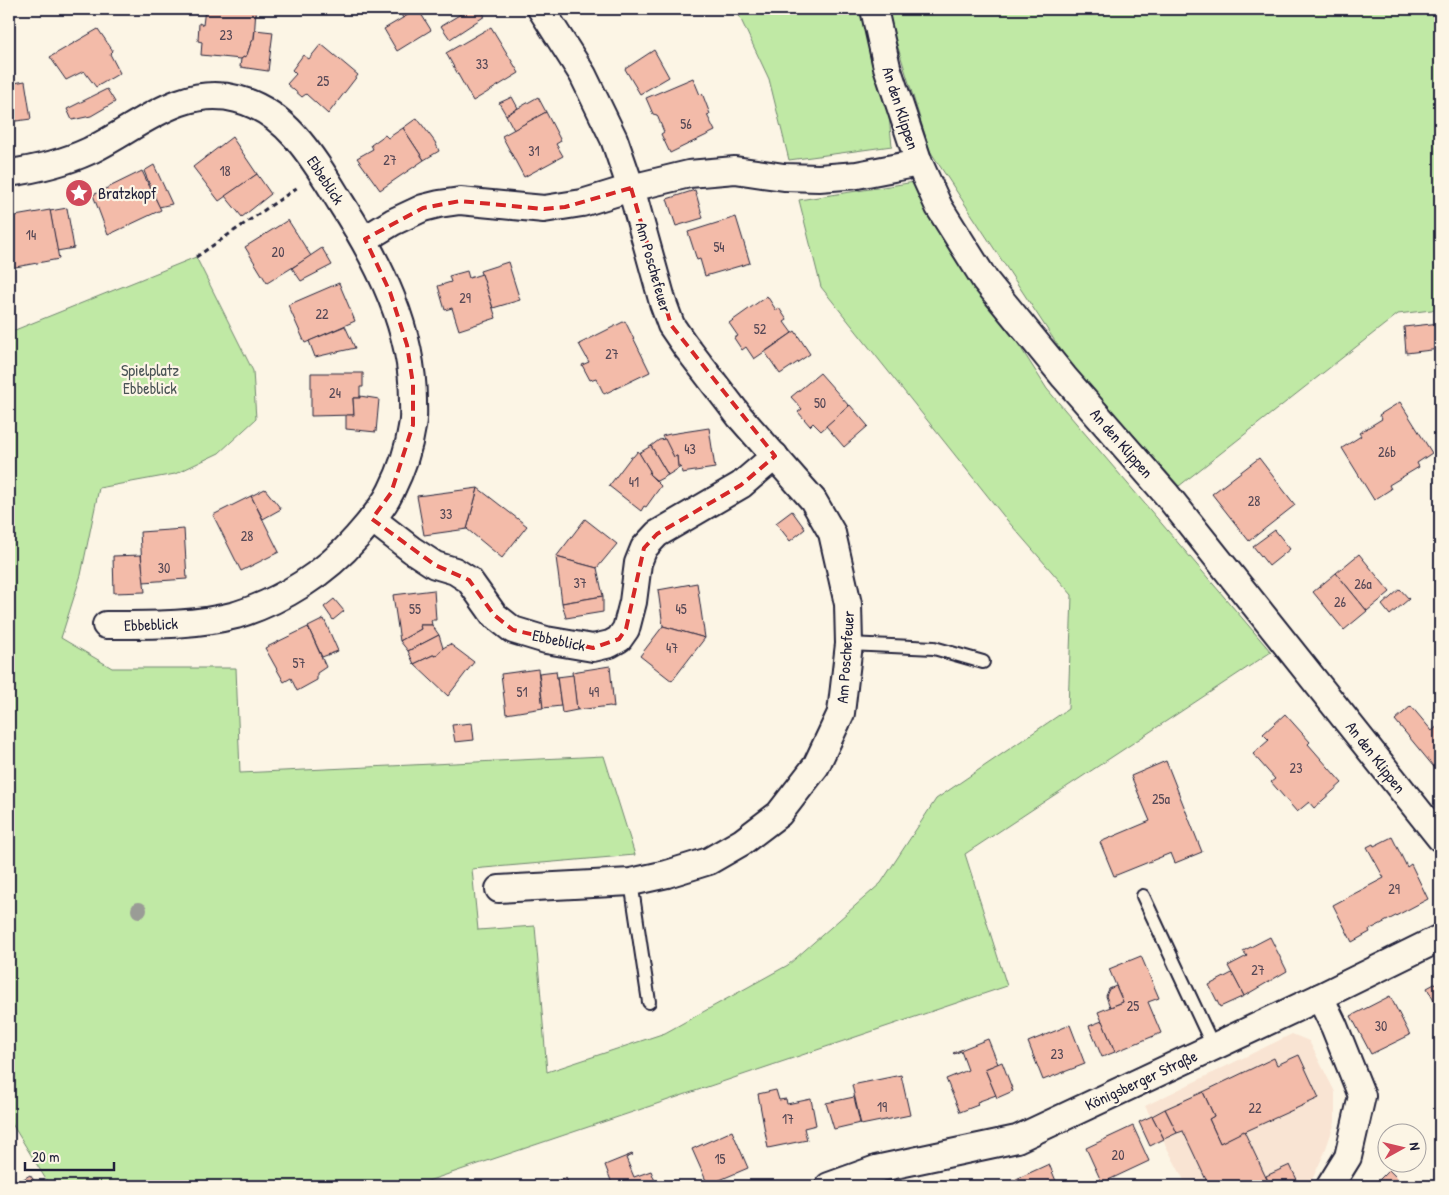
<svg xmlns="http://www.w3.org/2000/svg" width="1449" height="1195" viewBox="0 0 1449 1195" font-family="'Patrick Hand',sans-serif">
	<rect width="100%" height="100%" fill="#fcf5e5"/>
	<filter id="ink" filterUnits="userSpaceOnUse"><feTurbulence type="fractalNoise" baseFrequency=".02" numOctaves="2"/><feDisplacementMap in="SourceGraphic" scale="10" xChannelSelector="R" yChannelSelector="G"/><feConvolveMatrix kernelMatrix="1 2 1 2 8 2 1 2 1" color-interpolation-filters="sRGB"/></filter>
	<g filter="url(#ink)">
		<polygon fill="#f9e4d3" points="1292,1034 1309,1041 1335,1092 1335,1122 1324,1154 1309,1186 1187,1186 1145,1106"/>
		<g fill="#c0e9a5" stroke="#718670">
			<polygon points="736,9 878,9 892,146 789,160 769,79"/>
			<polygon points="886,9 1440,9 1440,309 1398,314 1179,486 1068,361 930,151"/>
			<polygon points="915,182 1047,389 1271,652 965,854 1007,986 413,1186 50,1186 9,1119 9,331 15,330 196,257 253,371 256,419 219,453 175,474 99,488 81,575 61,638 112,668 236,668 240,773 604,756 635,855 472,869 478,930 535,926 547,1072 665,1033 788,965 881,883 936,799 1068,709 1072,595 1006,519 821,287 799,200"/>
		</g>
		<g fill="#f3bba9" stroke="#22223b">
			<polygon points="205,9 256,9 254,39 251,43 247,55 241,59 201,55 202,42 198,41 199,23 203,25"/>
			<polygon points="398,9 418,9 403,18"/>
			<polygon points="418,9 431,30 397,51 384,29"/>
			<polygon points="469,9 479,9 485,16 450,39 441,26"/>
			<polygon points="491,27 519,73 473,101 446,53"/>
			<polygon points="98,29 113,51 110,54 120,73 96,87 84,71 66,80 50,57"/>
			<polygon points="255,30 273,32 268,71 240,67 241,59 247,55 251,43 254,39"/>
			<polygon points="321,44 358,75 328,114 306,94 302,97 287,84 296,74 292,70 303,55 309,59"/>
			<polygon points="654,50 669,77 640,94 625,69"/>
			<polygon points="693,78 700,95 702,93 710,114 707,115 715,131 670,153 661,134 664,132 657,115 653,114 646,98"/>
			<polygon points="25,81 31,119 9,122 9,84"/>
			<polygon points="107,89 115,102 91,116 72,120 67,109"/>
			<polygon points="512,97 518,108 506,115 499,103"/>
			<polygon points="538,97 546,112 514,130 506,115"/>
			<polygon points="546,112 561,141 556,144 563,156 524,177 502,136"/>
			<polygon points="417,118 435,142 439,151 424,160 403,128"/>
			<polygon points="403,128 424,160 380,190 357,158 373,149 371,145 385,135 388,138"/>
			<polygon points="232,137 257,174 219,201 193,167"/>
			<polygon points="154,165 172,204 159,207 144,171"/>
			<polygon points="142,171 161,210 108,235 93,195"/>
			<polygon points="257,174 271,194 242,217 225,196"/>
			<polygon points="695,190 703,218 676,226 667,199"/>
			<polygon points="67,208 74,248 57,251 50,211"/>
			<polygon points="50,210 59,259 10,268 9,217"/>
			<polygon points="736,217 750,263 705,276 700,259 697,260 688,232"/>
			<polygon points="288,220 311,256 267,283 245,247"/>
			<polygon points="322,248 332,265 301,281 292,268"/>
			<polygon points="508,262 520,300 493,308 480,271"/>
			<polygon points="467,271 469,278 482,274 496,318 459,330 452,308 445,310 438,286 451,282 449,276"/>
			<polygon points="339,283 355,321 305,343 288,305"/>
			<polygon points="767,296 776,310 779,308 787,320 784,322 792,333 754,359 746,347 742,350 734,338 738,336 729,323"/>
			<polygon points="625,321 650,372 604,394 596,378 590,380 582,365 589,362 579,344"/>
			<polygon points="1440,323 1440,349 1406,353 1404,327"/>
			<polygon points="345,326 355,348 315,357 309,341"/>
			<polygon points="795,331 810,354 780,374 765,352"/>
			<polygon points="311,373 363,373 363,387 360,387 360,398 353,398 354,415 311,416"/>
			<polygon points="820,373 849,406 821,431 813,423 810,426 798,412 802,409 791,397"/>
			<polygon points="360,396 379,399 376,432 346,429 346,415 354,415 353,398 360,398"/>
			<polygon points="1400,402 1432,453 1417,463 1419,467 1389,485 1391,489 1374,500 1342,448 1361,436 1359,433 1382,419 1379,415"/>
			<polygon points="850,405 868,426 844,447 826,426"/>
			<polygon points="709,428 715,468 682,473 681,467 678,467 677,456 674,457 662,436 670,434"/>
			<polygon points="665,439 674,457 677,456 678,467 681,467 668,475 651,446 659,440"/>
			<polygon points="651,446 668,475 655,482 656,480 649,474 650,471 639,453"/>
			<polygon points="638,451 650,471 649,474 661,486 646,507 644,506 641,511 609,486 631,457 633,457"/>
			<polygon points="1259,458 1295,505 1249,541 1212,494"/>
			<polygon points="478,488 527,526 502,558 467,529"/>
			<polygon points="478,488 467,529 424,535 417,496"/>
			<polygon points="265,489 281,509 263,519 251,496"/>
			<polygon points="251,496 279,552 241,571 213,515"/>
			<polygon points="792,511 805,529 790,541 776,523"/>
			<polygon points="585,519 617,544 597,568 556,557"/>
			<polygon points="184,529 187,579 143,582 140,532"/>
			<polygon points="1275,530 1290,549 1269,566 1253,546"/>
			<polygon points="1359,554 1390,592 1367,611 1336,573"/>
			<polygon points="141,555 145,592 114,593 113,556"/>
			<polygon points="556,557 597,568 603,596 562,603"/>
			<polygon points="1336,573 1367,611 1344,630 1313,592"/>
			<polygon points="697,583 705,638 663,626 658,590"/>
			<polygon points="1400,589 1409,599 1390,615 1382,605"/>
			<polygon points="434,590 436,620 431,620 432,625 420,625 421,629 400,641 393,595"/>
			<polygon points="603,596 603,612 566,618 562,603"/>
			<polygon points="334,599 344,611 333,620 324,607"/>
			<polygon points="324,619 338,651 322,657 308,627"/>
			<polygon points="420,625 432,625 439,635 408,651 400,641 421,629"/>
			<polygon points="663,626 705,638 672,681 640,656"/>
			<polygon points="308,627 326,667 317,673 317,680 297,691 291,678 284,682 265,648"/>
			<polygon points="439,635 443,648 436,656 433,655 414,664 408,651"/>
			<polygon points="450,644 474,662 448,696 414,664 433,655 436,656 443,648"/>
			<polygon points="610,666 614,708 610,706 577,710 572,672"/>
			<polygon points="538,669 543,708 506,714 501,674"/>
			<polygon points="556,671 561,706 543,708 539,673"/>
			<polygon points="573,675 577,710 562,713 557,677"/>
			<polygon points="1411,706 1432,731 1440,724 1440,768 1438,772 1395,720"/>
			<polygon points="1285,714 1310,742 1308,744 1342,783 1314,808 1309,802 1297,812 1271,782 1275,779 1253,754 1269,740 1263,734"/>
			<polygon points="472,723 474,740 455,742 452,725"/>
			<polygon points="1166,761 1202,852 1175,863 1171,853 1114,876 1100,842 1150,821 1131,776"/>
			<polygon points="1392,837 1407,867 1411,864 1428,899 1369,930 1370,932 1352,942 1333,905 1384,878 1367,847 1373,844 1374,846"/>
			<polygon points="1270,937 1287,971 1244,996 1228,966 1247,956 1243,951"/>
			<polygon points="1141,956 1159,998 1148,1002 1161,1033 1115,1052 1098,1012 1123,1002 1109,969"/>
			<polygon points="1232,973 1244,996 1220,1007 1209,985"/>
			<polygon points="1440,981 1440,1012 1427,988"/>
			<polygon points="1116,986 1123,1002 1110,1007 1106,996 1109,989"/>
			<polygon points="1390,996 1410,1035 1371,1054 1351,1016"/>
			<polygon points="1102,1021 1115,1052 1102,1057 1089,1026"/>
			<polygon points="1070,1025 1085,1064 1043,1080 1028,1042"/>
			<polygon points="988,1039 998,1064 985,1069 996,1095 977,1102 978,1105 960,1112 946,1079 968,1070 961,1051 954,1054 953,1053"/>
			<polygon points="1299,1055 1319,1098 1220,1143 1209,1119 1214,1116 1203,1092 1274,1058 1277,1065"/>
			<polygon points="1002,1062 1013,1091 997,1098 985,1069"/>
			<polygon points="901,1075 910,1115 861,1125 852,1085"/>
			<polygon points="776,1090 779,1100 786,1099 787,1104 811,1099 816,1125 804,1128 807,1140 768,1148 758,1094"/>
			<polygon points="1203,1092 1214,1116 1209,1119 1220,1143 1244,1131 1270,1186 1209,1186 1183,1131 1177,1133 1165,1109"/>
			<polygon points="854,1097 860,1123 834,1129 826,1103"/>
			<polygon points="1165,1109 1177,1133 1164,1139 1152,1116"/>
			<polygon points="1152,1116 1164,1139 1150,1146 1139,1122"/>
			<polygon points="1133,1126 1149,1161 1102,1183 1086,1148"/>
			<polygon points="732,1131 748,1168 708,1185 692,1149"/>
			<polygon points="632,1154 633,1155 626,1158 634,1177 651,1171 657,1186 613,1186 605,1165"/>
			<polygon points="1049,1164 1058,1186 1001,1186"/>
			<polygon points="1290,1165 1300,1186 1270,1186 1266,1176"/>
			<polygon points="1389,1170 1405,1186 1373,1186"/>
			<polygon points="30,1175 38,1186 12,1186"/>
			<polygon points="566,1178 570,1186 546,1186"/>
		</g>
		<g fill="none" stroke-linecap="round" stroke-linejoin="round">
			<g stroke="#22223b" stroke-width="16">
				<g id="service">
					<polyline points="849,644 934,648 983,662"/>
					<polyline points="631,882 649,1002"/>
					<polyline points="1143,896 1213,1046"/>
				</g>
			</g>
			<g stroke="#22223b" stroke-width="30">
				<g id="minor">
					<polyline points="874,9 887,67 919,163 939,207 985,280 1064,377 1167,495 1440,838"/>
					<path d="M9,173C37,169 63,163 89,151C136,129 181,84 237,99C288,112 315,161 341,203C379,262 413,329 413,401C413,409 414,418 412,427C409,448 401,471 391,491C383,508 369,523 357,537C326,573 282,601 236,615C194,626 149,625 106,625"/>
					<polyline points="365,239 393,222 423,208 439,204 460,201 544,209 582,203 631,188 689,174 735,170 784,177 819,178 857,175 919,163"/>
					<polyline points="372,519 412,550 435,565 455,571 469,580 494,615 513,630 546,640 593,648 610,644 619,639 626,629 633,602 638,563 644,548 657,534 741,485 775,456"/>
					<polyline points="499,889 631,882 667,874 709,861 742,842 779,814 816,766 841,713 849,644 848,604 832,533 813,500 740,417 684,344 671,325 663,303 631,188 614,139 583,75 541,9"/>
					<polyline points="1320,997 1334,1026 1362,1096 1348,1157 1330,1186"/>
					<polyline points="829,1186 876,1169 1017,1139 1320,997 1440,938"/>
				</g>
			</g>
			<polyline stroke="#22223b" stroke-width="3" stroke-dasharray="5 4" stroke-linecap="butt" points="196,257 298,187"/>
			<use href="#service" stroke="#fcf5e5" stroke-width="12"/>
			<use href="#minor" stroke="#fcf5e5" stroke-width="26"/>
		</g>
		<circle fill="#9a9c96" cx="139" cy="910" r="8"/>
	</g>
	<path fill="none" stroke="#d62828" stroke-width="4" stroke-dasharray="10 6" stroke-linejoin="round" d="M631,188L671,325L775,456L741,485L657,534L644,548L626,629L619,639L593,648L513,630L494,615L469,580L435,565L372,519L391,493L413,425V384L407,345L390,292L365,239L423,208L460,201L544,209L565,207Z"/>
	<defs>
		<g id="sight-disc" transform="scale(1.4375)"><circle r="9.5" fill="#d1495b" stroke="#fcf5e5"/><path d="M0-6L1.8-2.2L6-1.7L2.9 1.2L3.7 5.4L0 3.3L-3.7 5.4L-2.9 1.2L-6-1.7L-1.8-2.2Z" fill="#fff"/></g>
	</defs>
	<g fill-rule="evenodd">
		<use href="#sight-disc" x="79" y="193"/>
	</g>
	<g text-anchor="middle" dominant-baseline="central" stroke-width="4.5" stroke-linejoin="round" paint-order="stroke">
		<g font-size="14" fill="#564856">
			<text x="226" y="34">23</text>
			<text x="482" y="63">33</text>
			<text x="323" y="80">25</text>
			<text x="686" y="123">56</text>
			<text x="534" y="150">31</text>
			<text x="390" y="159">27</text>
			<text x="225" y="170">18</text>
			<text x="31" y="234">14</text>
			<text x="719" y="246">54</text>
			<text x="278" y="251">20</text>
			<text x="465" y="297">29</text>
			<text x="322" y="313">22</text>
			<text x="760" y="328">52</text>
			<text x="612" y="353">27</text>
			<text x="335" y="392">24</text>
			<text x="820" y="402">50</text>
			<text x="690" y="448">43</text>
			<text x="1387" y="451">26b</text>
			<text x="634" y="481">41</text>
			<text x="1254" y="500">28</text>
			<text x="446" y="513">33</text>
			<text x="247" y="535">28</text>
			<text x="164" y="567">30</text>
			<text x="580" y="582">37</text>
			<text x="1363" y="583">26a</text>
			<text x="1340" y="601">26</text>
			<text x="415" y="608">55</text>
			<text x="681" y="608">45</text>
			<text x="672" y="647">47</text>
			<text x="299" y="662">57</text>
			<text x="522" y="691">51</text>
			<text x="594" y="691">49</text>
			<text x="1296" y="767">23</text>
			<text x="1161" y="798">25a</text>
			<text x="1394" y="888">29</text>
			<text x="1258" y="969">27</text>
			<text x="1133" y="1005">25</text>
			<text x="1381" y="1025">30</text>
			<text x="1057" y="1053">23</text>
			<text x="882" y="1106">19</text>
			<text x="1255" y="1107">22</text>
			<text x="788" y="1118">17</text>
			<text x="1118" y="1154">20</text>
			<text x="720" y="1158">15</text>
		</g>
		<g font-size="16" fill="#22223b" stroke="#fcf5e5">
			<text transform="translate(901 108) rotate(72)">An den Klippen</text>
			<text transform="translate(326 180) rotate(57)">Ebbeblick</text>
			<text transform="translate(654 267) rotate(74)">Am Poschefeuer</text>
			<text transform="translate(1122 443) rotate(49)">An den Klippen</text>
			<text transform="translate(151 624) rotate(-2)">Ebbeblick</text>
			<text transform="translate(559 640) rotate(12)">Ebbeblick</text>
			<text transform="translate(845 657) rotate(-86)">Am Poschefeuer</text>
			<text transform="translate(1376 757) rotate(52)">An den Klippen</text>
			<text transform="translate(1141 1080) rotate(-25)">Königsberger Straße</text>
		</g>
		<g font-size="16" fill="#22223b" stroke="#fcf5e5" text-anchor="start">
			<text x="98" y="193">Bratzkopf</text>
		</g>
		<g font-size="16" fill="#4a5456" stroke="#fcf5e5">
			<text x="150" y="370">Spielplatz<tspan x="150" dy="18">Ebbeblick</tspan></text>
		</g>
	</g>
	<rect width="1449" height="1195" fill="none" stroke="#fcf5e5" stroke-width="30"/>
	<rect x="15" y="15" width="1419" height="1165" fill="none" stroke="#22223b" stroke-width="2" filter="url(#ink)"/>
	<g transform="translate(1402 1148) rotate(82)"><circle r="24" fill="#fcf5e5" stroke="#a5a1a1"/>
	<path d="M0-4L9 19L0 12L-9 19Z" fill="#d1495b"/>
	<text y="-8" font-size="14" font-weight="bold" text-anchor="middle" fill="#22223b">N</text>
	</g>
	<path d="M25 1162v8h89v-8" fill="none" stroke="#22223b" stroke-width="2.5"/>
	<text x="32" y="1162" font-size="15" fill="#22223b" stroke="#fcf5e5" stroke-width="4" paint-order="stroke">20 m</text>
</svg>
